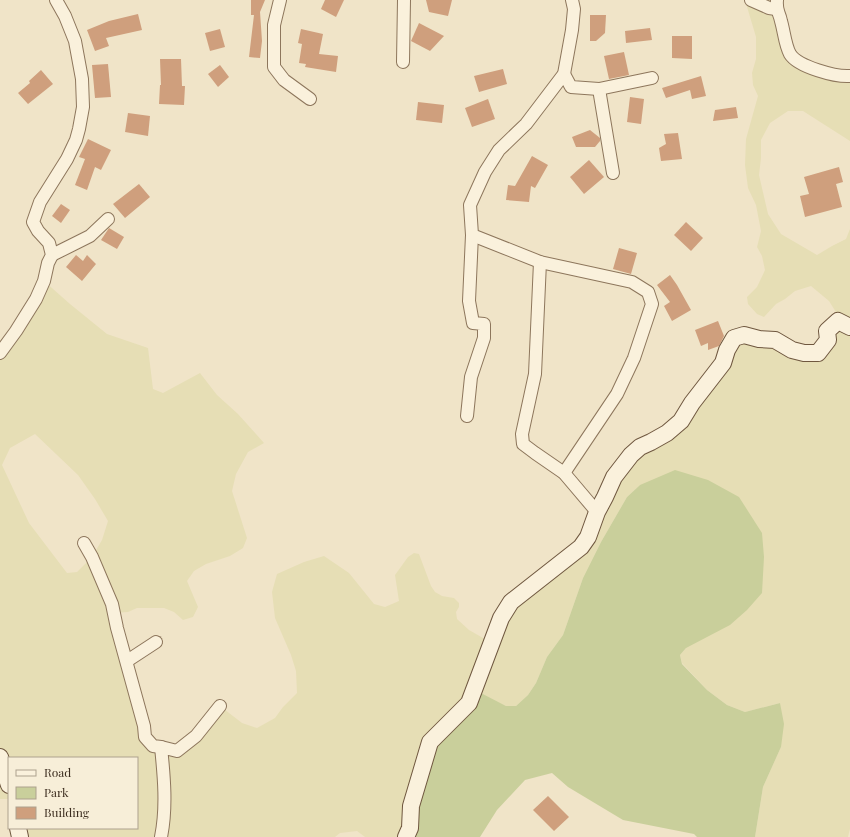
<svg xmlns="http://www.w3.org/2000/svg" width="850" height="837" viewBox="0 0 850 837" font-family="'Playfair Display',serif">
	<rect width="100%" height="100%" fill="#f0e4c8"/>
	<path fill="#e6deb5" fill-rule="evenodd" d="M745,0H777L790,55L850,76V141L803,111H788L770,123L761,140V158L759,175L768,214L781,234L817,255L832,246L846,239L850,229V829L848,837H755L763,787L781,747L780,703L745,712L727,705L707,690L682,663L680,655L686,648L640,485L627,497L601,542L583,578L563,635L547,657L536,683L528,695L516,706H506L497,702L406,837H365L357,831L340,833L335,837H11L18,832V828H137V758H9V799H0V353L44,281L70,304L107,334L148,348L153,389L163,393L200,373L217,395L238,414L264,443L248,452L236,474L232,491L247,538L243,548L230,556L206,564L194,571L187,581L198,607L193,617L183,620L174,612L164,608H137L128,612L114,613L145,737L177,751L220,706L242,723L257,728L275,718L283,707L297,693L296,671L291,655L275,618L272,592L277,574L304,562L324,556L349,573L374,604L385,607L399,601L395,575L408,557L414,553L419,554L431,586L435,592L442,596L454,598L459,603V607L456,612L457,619L469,630L483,638H493L501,618L581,547L614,477L667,433L734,338L818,353L839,317L829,301L811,286L795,291L785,299L776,304L764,317L757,314L748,304L747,297L757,287L765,270L762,256L757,247L761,231L756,205L748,188L745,165L746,139L758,96L753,85L752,73L756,59V37ZM35,434L78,475L95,499L108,521L102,540L92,557L77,572L67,573L29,523L2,465L10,448Z"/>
	<polygon fill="#c9cf9b" points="675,470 708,480 739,497 762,533 764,557 762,593 747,610 730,625 686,648 680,655 682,664 707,690 727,705 745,712 780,703 784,724 781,747 763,787 755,837 697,837 694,834 623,820 568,787 552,773 525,780 497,810 480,837 406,837 430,742 475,690 506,706 516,706 528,695 536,683 547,657 563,635 583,578 601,542 627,497 640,485"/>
	<g fill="#cf9f7d">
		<polygon points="251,0 265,0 260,12 262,41 260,58 249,57 254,15 251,15"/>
		<polygon points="325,0 344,0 336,17 321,9"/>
		<polygon points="426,0 452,0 448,16 429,12"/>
		<polygon points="138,14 142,30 106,38 109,46 95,51 87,30 109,21"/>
		<polygon points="590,15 606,15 605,33 596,41 590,41"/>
		<polygon points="419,23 444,36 430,51 411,41"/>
		<polygon points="650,28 652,40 626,43 625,31"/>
		<polygon points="220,29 225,47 210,51 205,33"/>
		<polygon points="301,29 323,34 319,54 338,56 336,72 305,67 306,64 299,63 302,44 298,43"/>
		<polygon points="672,36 692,36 692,59 672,58"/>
		<polygon points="624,52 629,75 609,79 604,56"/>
		<polygon points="160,59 181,59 182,86 185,86 184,105 159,104 160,85 161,85"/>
		<polygon points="108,64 111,97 95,98 92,65"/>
		<polygon points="220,65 229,77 218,87 208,74"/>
		<polygon points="503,69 507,84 479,92 474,76"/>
		<polygon points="41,70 53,84 28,104 18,93 30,83 29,81"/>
		<polygon points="701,76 706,96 692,99 690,90 666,98 662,88"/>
		<polygon points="630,97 644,99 641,124 627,122"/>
		<polygon points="488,99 495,119 472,127 465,108"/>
		<polygon points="418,102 444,105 442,123 416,120"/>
		<polygon points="736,107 738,118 713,121 715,110"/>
		<polygon points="128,113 150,116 148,136 125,132"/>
		<polygon points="590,130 600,138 600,141 595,147 576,147 572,137"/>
		<polygon points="678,133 682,159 661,161 659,148 666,144 664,134"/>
		<polygon points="88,139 111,150 101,170 95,167 87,190 75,185 85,159 79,157"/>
		<polygon points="532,156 548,165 535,188 531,186 529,202 506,200 508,185 515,186"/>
		<polygon points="589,160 604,177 584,194 570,177"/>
		<polygon points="839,167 843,182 836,184 842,207 805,217 800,196 809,194 804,177"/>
		<polygon points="139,184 150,197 125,218 113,204"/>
		<polygon points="61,204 70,210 61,223 52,216"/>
		<polygon points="686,222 703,238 691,251 674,235"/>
		<polygon points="109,228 124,237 117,249 101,240"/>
		<polygon points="619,248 637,253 631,274 613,269"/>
		<polygon points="76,255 83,261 87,255 96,264 82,281 66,267"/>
		<polygon points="670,275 677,285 691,310 672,321 664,306 670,302 657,285"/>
		<polygon points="718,321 724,336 719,346 708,350 708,343 701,346 695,330"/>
		<polygon points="548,796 569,817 554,831 533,810"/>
	</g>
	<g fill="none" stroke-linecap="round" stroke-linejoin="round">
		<g stroke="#8d765c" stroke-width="14">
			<g id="street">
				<polyline points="280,0 274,25 274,67 284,80 310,99"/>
				<polyline points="751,0 769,8 776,9"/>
				<path d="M777,0C776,12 779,11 781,21C784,31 785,45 790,54C798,67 836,77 850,76"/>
				<polyline points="403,62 404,0"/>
				<polyline points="564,74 571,87 599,89 652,78"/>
				<polyline points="599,89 613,173"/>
				<polyline points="52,255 90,236 108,219"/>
				<polyline points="540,262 535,374 522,434 523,444 535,453 564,473 597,512"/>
				<polyline points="0,353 16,331 36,299 44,281 48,263 52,255 49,243 38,231 33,222 40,202 67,159 76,140 79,129 83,107 82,79 75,41 65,16 56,0"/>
				<polyline points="467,416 471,377 484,338 484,324 473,323 469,301 472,235"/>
				<polyline points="564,473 617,394 634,358 652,304 648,292 632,282 540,262 472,235 470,205 485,172 499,150 526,124 564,74 572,30 574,9 572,0"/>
				<polyline points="84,543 92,557 112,604 117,628 144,726 145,737 153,746 161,747"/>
				<polyline points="127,661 156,642"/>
				<path d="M161,837C167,808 164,776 161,747L177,751L196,736L220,706"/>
			</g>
		</g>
		<g stroke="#6f573f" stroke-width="18">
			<g id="secondary">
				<polyline points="0,757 9,785"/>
				<polyline points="18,828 20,837"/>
				<polyline points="406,837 410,828 411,806 430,742 469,703 501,618 511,602 581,547 588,537 597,512 605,497 614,477 631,455 640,447 651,442 667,433 681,421 692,403 723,363 727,350 734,338 744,335 759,339 775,340 792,350 804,353 818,353 828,340 827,331 838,321 850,327"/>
			</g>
		</g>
		<use href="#street" stroke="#faf1dc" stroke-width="12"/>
		<use href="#secondary" stroke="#faf1dc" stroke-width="16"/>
	</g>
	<rect x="8" y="757" width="130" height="72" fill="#f7eed8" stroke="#ada18e"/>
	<rect x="16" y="770" width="20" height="6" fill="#faf1dc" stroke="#ada18e"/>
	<text x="44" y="777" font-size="12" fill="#3d2e20">Road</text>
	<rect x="16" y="787" width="20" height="12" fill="#c9cf9b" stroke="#ada18e"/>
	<text x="44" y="797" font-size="12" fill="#3d2e20">Park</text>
	<rect x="16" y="807" width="20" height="12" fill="#cf9f7d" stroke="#ada18e"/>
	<text x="44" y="817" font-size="12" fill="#3d2e20">Building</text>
</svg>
